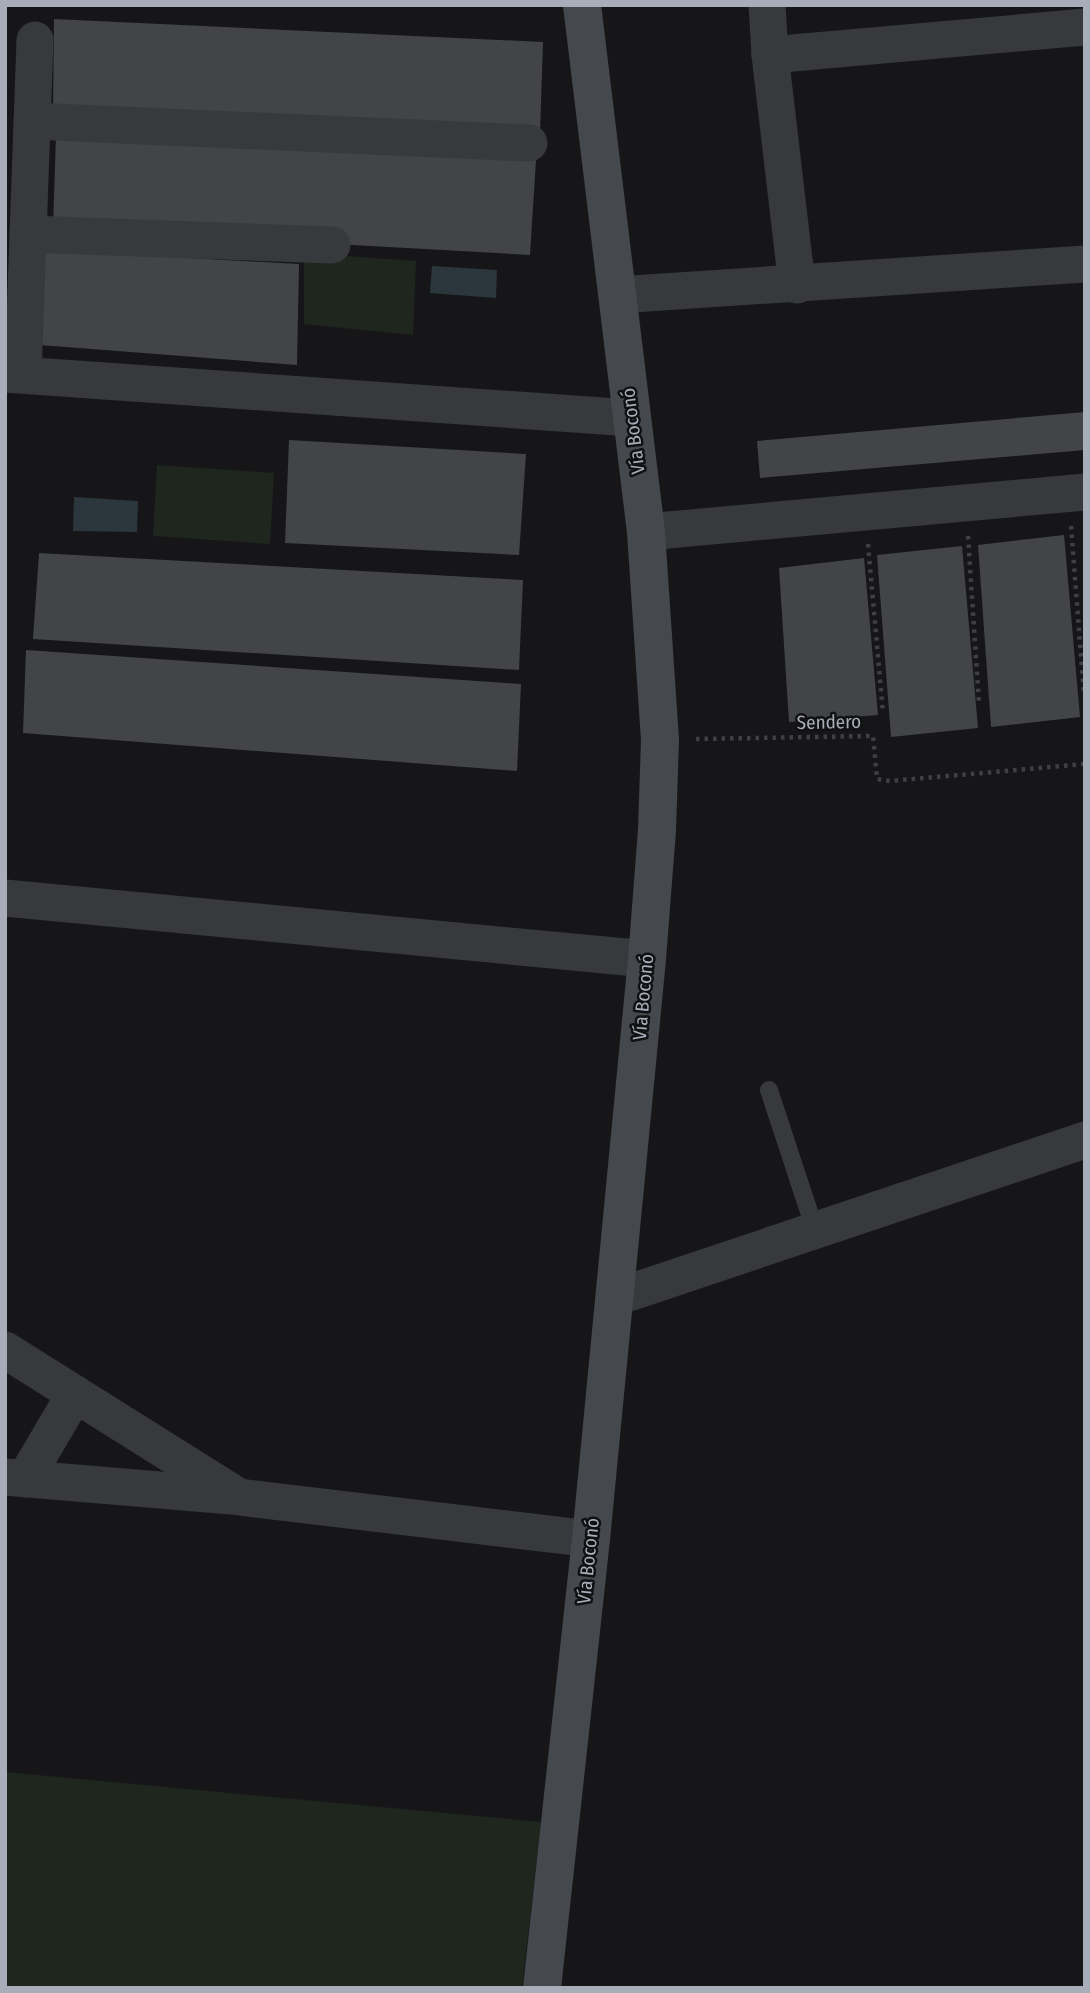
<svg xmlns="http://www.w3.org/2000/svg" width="1090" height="1993" viewBox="0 0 1090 1993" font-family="'Fira Sans Condensed',sans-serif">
	<rect width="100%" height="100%" fill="#161618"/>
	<g fill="#1e261e">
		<polygon points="304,253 416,261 413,335 304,324"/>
		<polygon points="157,465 274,473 270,544 153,536"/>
		<polygon points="5,1772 541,1822 522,1988 5,1988"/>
	</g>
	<g fill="#2c373d">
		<polygon points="432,266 497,270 496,298 430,293"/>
		<polygon points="74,497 138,501 137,532 73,531"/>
	</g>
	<g fill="#424448">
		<polygon points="54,19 543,42 540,133 53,115"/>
		<polygon points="56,135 536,160 530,255 53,228"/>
		<polygon points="43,250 299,264 297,365 40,345"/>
		<polygon points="1085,412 1085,450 760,478 757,441"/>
		<polygon points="289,440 526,454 519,555 285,543"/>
		<polygon points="1064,535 1080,717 991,727 978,545"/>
		<polygon points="962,546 978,728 891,737 877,555"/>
		<polygon points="39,553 523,580 519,670 33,639"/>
		<polygon points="864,558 878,715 789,722 779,568"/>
		<polygon points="26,650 521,684 517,771 23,733"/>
	</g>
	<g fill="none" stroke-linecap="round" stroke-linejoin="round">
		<g stroke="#3d4044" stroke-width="4.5" stroke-dasharray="3.5 5" stroke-linecap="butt">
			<polyline points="1071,526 1084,695"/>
			<polyline points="968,536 979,703"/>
			<polyline points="868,544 883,713"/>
			<polyline points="696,739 873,736 877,779 890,781 1085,764"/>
		</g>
		<polyline stroke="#37393d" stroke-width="18" points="769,1090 815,1230"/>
		<g stroke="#37393d" stroke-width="37">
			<polyline points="767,5 770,55 797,285"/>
			<polyline points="770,55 1085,27"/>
			<polyline points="32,121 529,143"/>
			<polyline points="28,234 332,245"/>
			<polyline points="617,295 1085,264"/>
			<polyline points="5,374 631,418"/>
			<polyline points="23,375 35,40"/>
			<polyline points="646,532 1085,492"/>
			<polyline points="5,898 647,959"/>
			<polyline points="614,1298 1085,1140"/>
			<polyline points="5,1350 239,1497 591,1539"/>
			<polyline points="5,1477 231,1496"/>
			<polyline points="25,1479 75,1394"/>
		</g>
		<polyline stroke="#45484d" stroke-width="38" points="542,1988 591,1539 647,959 657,830 660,740 646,532 582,5"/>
	</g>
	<g text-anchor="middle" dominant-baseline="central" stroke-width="5" stroke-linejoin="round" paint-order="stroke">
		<g font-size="19" fill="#a8aeb9" stroke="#111113">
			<text transform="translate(633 431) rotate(-97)">Vía Boconó</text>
			<text transform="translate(829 722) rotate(-1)">Sendero</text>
			<text transform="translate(643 997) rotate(-85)">Vía Boconó</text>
			<text transform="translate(588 1561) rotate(-84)">Vía Boconó</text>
		</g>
	</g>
	<rect width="1090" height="1993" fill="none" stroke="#a8aeb9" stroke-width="14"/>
</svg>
